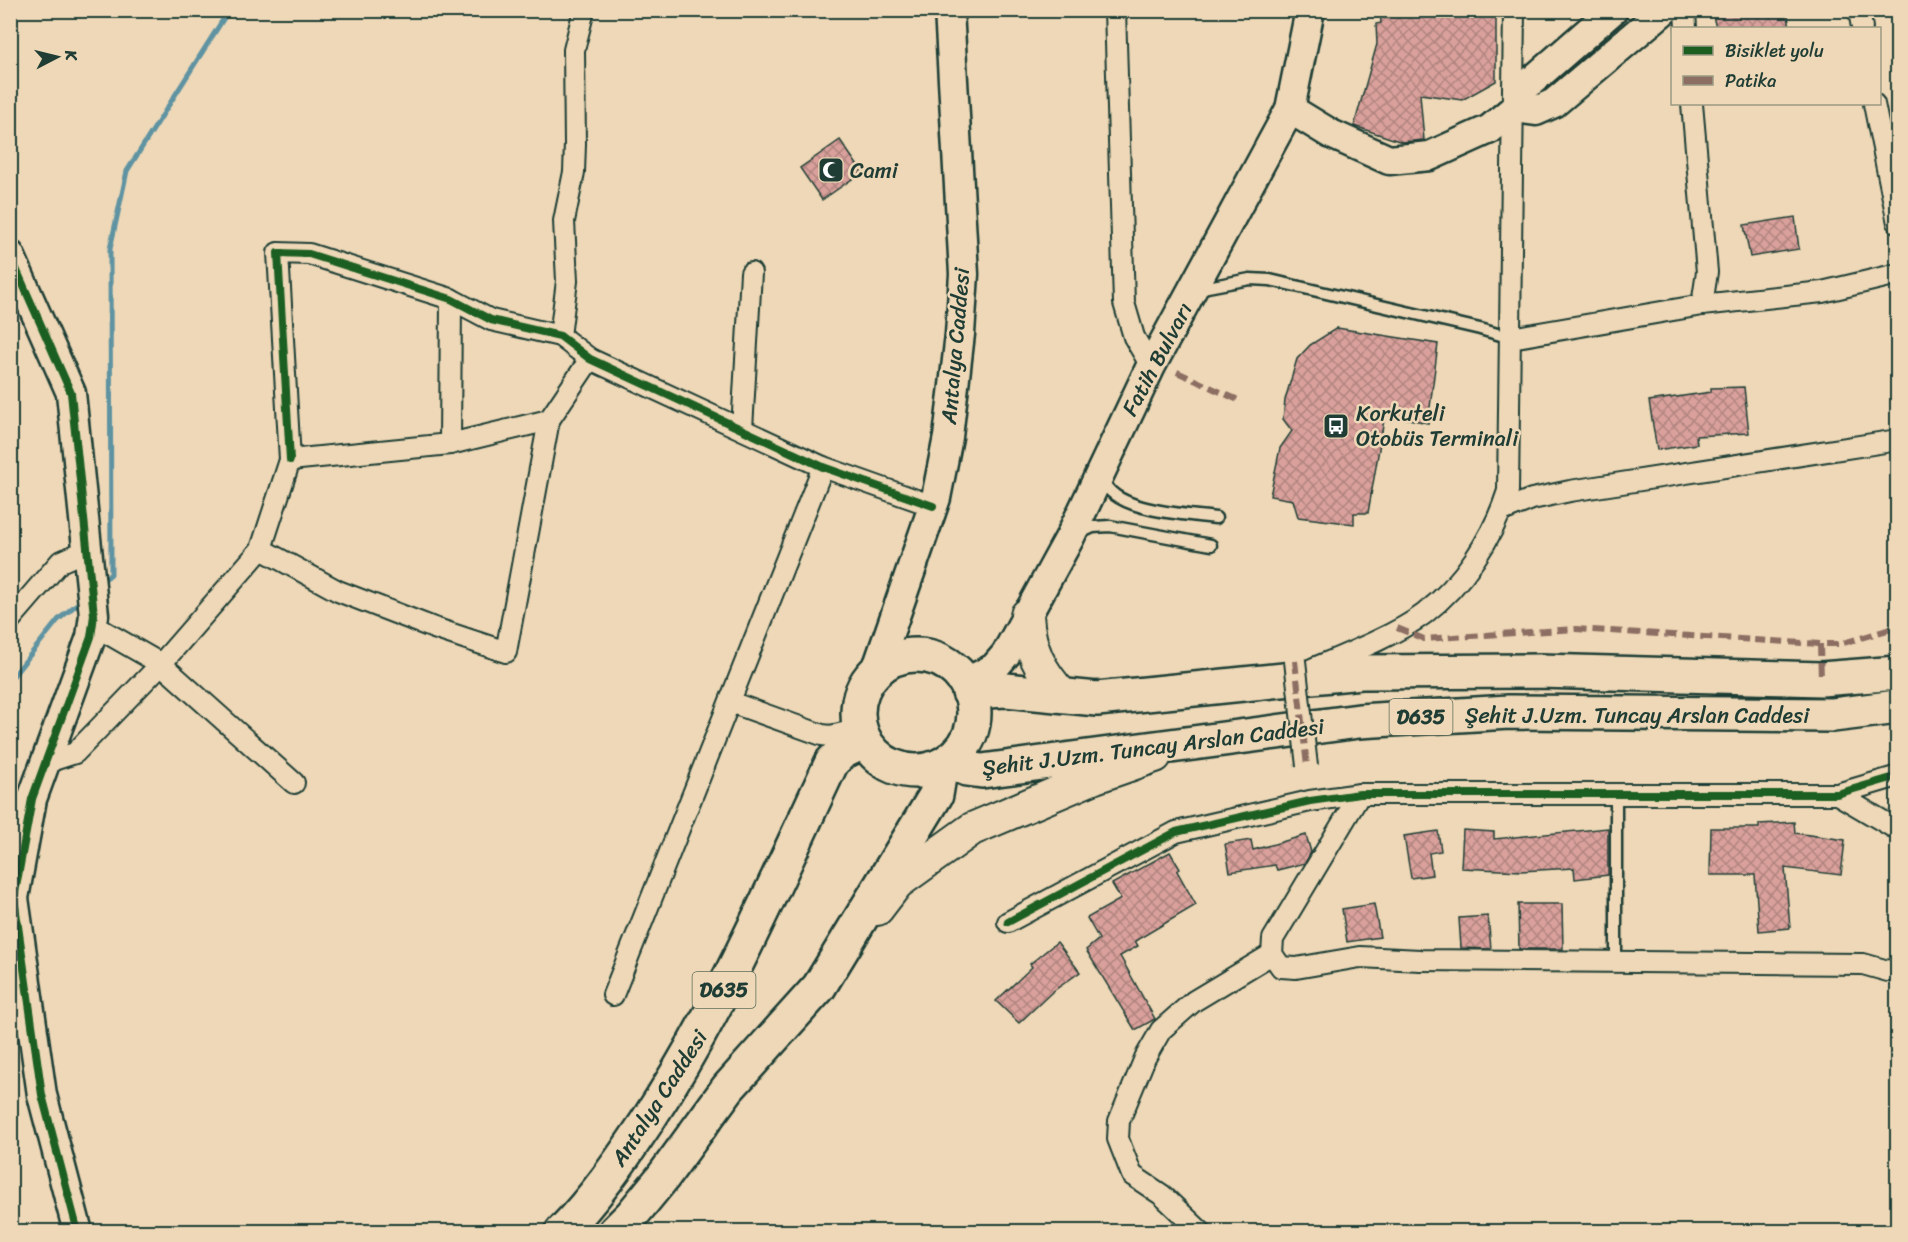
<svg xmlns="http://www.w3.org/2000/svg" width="1908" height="1242" viewBox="0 0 1908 1242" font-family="Sriracha,sans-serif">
	<defs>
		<pattern id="building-cross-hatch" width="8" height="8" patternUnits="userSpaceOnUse" patternTransform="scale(1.5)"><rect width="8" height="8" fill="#daa09b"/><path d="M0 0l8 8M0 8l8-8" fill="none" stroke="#b0847f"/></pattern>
	</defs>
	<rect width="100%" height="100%" fill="#eed8b7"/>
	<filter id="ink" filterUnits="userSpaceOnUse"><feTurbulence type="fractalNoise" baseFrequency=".0167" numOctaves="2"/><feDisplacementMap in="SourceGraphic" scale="12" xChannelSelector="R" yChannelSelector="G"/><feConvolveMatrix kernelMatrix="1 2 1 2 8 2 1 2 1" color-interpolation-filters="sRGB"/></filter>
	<g filter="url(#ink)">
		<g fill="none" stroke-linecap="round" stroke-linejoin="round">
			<g stroke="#5f93a2" stroke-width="5">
				<polyline points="99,584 111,574 110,249 127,171 229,10"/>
				<polyline points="10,680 58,620 84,598"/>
			</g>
		</g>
		<g fill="url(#building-cross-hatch)" stroke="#1f3d34" stroke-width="1.5">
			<polygon points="1380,10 1496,10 1496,81 1462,100 1420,94 1424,140 1402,142 1354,126 1377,44 1376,24 1381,23"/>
			<polygon points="1746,10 1787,10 1790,28 1716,28 1713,16"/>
			<polygon points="840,140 862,172 822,200 800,168"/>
			<polygon points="1795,217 1799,249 1750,257 1744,225"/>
			<polygon points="1337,328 1438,344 1428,423 1385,414 1368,513 1354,513 1354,524 1298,517 1293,500 1270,496 1280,448 1292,431 1283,419 1285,400 1297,359 1310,345"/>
			<polygon points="1744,387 1749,433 1696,436 1697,444 1657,450 1649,401 1711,392 1711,388"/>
			<polygon points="1794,822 1795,833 1845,840 1841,875 1785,868 1790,928 1759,931 1755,875 1710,875 1711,828 1759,828 1759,824"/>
			<polygon points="1608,828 1608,875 1575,879 1574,868 1521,871 1461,868 1463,830 1494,832 1494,839"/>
			<polygon points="1438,831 1441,851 1429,853 1432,875 1411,878 1404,836"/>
			<polygon points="1306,835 1311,852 1305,863 1277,870 1275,865 1230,872 1225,844 1251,840 1253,850"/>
			<polygon points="1170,852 1180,869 1177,871 1196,905 1135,941 1138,946 1120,956 1155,1019 1135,1030 1086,950 1099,939 1087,918 1121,899 1112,884"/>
			<polygon points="1374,904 1380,937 1347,942 1342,909"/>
			<polygon points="1518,904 1562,904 1563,949 1519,949"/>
			<polygon points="1488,916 1491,949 1461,948 1459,918"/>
			<polygon points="1057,942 1080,972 1052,992 1019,1023 996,1001 1032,967 1030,964"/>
		</g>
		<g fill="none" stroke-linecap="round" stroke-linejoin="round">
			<g stroke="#1f3d34" stroke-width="15">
				<g id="lane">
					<polyline points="1197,289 1250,279 1270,280 1480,329 1511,338"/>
					<path d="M1103,479C1112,512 1187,514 1216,518"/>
					<polyline points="1078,534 1093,527 1110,526 1211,545"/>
					<polyline points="1616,963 1616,794"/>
				</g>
			</g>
			<g stroke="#1f3d34" stroke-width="24">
				<g id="street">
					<polyline points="1115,10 1124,303 1134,337 1151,366"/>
					<polyline points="1685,10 1686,28"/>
					<polyline points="1859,10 1862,28"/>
					<polyline points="1692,104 1707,272 1702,305"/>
					<polyline points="1874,104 1898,223"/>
					<polyline points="560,336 567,281 564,221 574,172 575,144 574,50 584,10"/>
					<polyline points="1511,338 1702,305 1822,292 1898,274"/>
					<polyline points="742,429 751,273"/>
					<polyline points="450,444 451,299"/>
					<polyline points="290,460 278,253 309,254 451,299 491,320 560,336 590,359 823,467 933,506"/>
					<polyline points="1502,511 1532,499 1570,491 1898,440"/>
					<polyline points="261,549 338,591 434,628 506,652 549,420"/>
					<polyline points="10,620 60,562 85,551"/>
					<polyline points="93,625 161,664 294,783"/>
					<path d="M1312,669C1345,655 1396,635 1424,614C1463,584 1493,538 1508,491L1514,10"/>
					<polyline points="730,702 822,735 831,736 860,729"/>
					<polyline points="44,763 75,753 161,664 261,549 290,460 450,444 549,420 590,359"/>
					<polyline points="1360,794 1273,939 1272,954 1281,967 1296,968 1360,957 1420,960 1863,964 1888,971 1898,968"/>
					<polyline points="1837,794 1898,830"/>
					<polyline points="1008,922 1176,832 1310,801 1360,794 1837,794 1898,776"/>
					<polyline points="613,995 823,467"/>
					<polyline points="1201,1232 1162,1195 1132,1175 1118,1139 1119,1121 1145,1058 1161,1030 1194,1001 1272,954"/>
				</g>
			</g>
			<g stroke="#1f3d34" stroke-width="33">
				<g id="secondary">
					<polyline points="1515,108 1536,111 1554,103 1664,10"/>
					<polyline points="1290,109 1331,134 1389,160 1430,156 1490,129 1515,108 1526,86 1613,10"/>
					<polyline points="10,255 71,393 94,615 91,637 32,799 14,898 42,1095 78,1232"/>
					<polyline points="876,671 936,498 948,437 960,334 964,274 949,10"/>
					<polyline points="965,683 994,668 1006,654 1070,537 1151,366 1290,109 1310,10"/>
				</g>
			</g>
			<g stroke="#1f3d34" stroke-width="36">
				<g id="primary">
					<path d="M1027,615C1029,650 1040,671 1063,696"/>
					<polyline points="877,909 897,883 972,829 1095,777 1155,756"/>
				</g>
			</g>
			<g stroke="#1f3d34" stroke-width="38">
				<g id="highway">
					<circle cx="916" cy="713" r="58"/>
					<polyline points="969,692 1006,690 1097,699 1361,672 1540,671 1821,679 1898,673"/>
					<polyline points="949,760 967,769 982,771 1359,721 1509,712 1833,715 1898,707"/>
					<path d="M562,1232C595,1198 620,1162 646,1123C721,1009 774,885 832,762L842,752L865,741"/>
					<polyline points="615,1232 631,1216 663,1177 728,1088 819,987 936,795 941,765"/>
				</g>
			</g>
			<use href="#lane" stroke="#eed8b7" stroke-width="10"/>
			<use href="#street" stroke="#eed8b7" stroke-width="20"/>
			<use href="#secondary" stroke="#eed8b7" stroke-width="28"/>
			<use href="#primary" stroke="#eed8b7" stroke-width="32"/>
			<use href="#highway" stroke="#eed8b7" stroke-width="33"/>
			<g stroke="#1f3d34" stroke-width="24" stroke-linecap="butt">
				<polyline id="street-bridge" points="1295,661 1307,766"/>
			</g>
			<use href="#street-bridge" stroke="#eed8b7" stroke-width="20"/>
			<g stroke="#8d6e63" stroke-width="6" stroke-dasharray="12 6" stroke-linecap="butt">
				<polyline points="1177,372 1238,400"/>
				<polyline points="1397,628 1424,639 1576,629 1820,644 1840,644 1898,627"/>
				<polyline points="1820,644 1821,679"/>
				<polyline points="1295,661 1307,766"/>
			</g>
			<g stroke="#eed8b7" stroke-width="11">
				<g id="cycleway">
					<polyline points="10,255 71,393 94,615 91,637 32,799 14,898 42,1095 78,1232"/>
					<polyline points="290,460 278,253 309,254 451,299 491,320 560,336 590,359 823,467 933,506"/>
					<polyline points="1008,922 1176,832 1310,801 1360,794 1837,794 1898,776"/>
				</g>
			</g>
			<use href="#cycleway" stroke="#1b5e20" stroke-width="8"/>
		</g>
	</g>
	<defs>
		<g id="mosque-square" transform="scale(1.35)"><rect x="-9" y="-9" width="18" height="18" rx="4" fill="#1f3d34" stroke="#eed8b7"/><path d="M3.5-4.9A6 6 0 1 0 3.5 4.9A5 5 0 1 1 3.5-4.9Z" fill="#fff"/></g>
		<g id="bus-square" transform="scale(1.35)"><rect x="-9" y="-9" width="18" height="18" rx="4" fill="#1f3d34" stroke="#eed8b7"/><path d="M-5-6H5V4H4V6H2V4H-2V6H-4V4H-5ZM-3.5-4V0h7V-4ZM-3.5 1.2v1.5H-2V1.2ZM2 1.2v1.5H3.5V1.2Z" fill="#fff"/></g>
	</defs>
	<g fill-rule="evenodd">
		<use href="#mosque-square" x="831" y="170"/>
		<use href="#bus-square" x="1336" y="426"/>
	</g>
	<g text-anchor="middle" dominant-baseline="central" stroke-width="5" stroke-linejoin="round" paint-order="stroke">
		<g fill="#eed8b7" stroke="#5d6c5b" stroke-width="1.5">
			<rect x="1389.5" y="699" width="63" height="36" rx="4.5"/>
			<rect x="692.5" y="972" width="63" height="36" rx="4.5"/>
		</g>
		<g font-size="21" font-weight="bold" fill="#1f3d34">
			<text x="1421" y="717">D635</text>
			<text x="724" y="990">D635</text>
		</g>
		<g font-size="22" fill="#1f3d34" stroke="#eed8b7" text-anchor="start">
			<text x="850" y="170">Cami</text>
			<text x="1356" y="413">Korkuteli<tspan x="1356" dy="25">Otobüs Terminali</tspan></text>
		</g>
		<g font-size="22" fill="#1f3d34" stroke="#eed8b7">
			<text transform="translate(955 346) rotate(-85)">Antalya Caddesi</text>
			<text transform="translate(1157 359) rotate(-62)">Fatih Bulvarı</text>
			<text x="1637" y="715">Şehit J.Uzm. Tuncay Arslan Caddesi</text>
			<text transform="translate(1153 747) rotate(-7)">Şehit J.Uzm. Tuncay Arslan Caddesi</text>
			<text transform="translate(659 1098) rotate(-57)">Antalya Caddesi</text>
		</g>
	</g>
	<rect width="1908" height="1242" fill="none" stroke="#eed8b7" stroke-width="36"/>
	<rect x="18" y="18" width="1872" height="1206" fill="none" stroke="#1f3d34" stroke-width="2" filter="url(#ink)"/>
	<rect x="1671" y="27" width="210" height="78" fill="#eed8b7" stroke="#9b9a83" stroke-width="1.5"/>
	<rect x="1683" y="46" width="30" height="9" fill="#1b5e20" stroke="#9b9a83" stroke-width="1.5"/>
	<text x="1725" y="57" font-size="18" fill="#1f3d34">Bisiklet yolu</text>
	<rect x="1683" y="76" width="30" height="9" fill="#8d6e63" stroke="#9b9a83" stroke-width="1.5"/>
	<text x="1725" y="87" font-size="18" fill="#1f3d34">Patika</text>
	<g transform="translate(57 57) rotate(83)" stroke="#eed8b7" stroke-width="4.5" paint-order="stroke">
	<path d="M0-4.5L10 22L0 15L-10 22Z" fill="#1f3d34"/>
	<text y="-9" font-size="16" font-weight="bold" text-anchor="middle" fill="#1f3d34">K</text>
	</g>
</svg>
